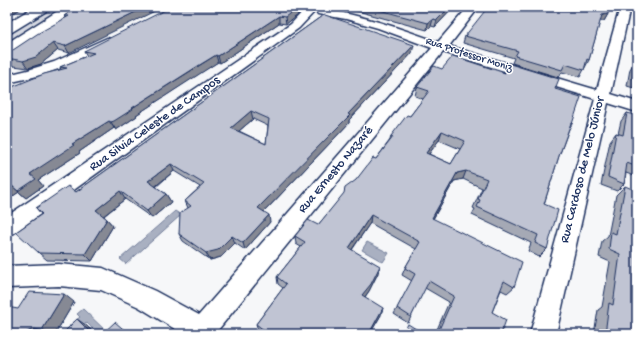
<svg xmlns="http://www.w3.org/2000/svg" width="644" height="341" viewBox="0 0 644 341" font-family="'Gochi Hand',sans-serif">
	<rect width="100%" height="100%" fill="#f6f7f9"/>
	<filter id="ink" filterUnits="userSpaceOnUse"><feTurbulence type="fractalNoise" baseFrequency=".025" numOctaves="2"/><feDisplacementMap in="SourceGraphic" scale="8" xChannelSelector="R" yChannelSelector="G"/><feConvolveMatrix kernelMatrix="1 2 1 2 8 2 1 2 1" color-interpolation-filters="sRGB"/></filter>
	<g filter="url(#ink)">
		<polygon fill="#d6d9e2" stroke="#7884a0" points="47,7 69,7 7,46 7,32"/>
		<g fill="#a9b0c1" stroke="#707c99">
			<polygon points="175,211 181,215 126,264 120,259"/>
			<polygon points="367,242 389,253 383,262 362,250"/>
			<polygon points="83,309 109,334 98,334 86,322 81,329 69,330 70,325 80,317 77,314"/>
		</g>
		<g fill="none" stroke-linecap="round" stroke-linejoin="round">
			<g stroke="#1b2f5e" stroke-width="3">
				<g id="minor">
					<polygon points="311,7 316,10 299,28 14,233 7,236 7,216 291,24 306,8"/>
					<path d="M468,7H479L449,46L597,90L620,7H630L611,94L637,102V112L608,103L556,334H530L595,99L443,52L218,330L220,334H183L139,307L101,290L59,286L7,288V266L59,264L103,268L155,291L199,315L432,48L378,28L346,19L318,14L316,12L318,10L322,9C362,15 399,28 438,42Z"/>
					<path d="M107,38L111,39L113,42L111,45C78,63 44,76 7,83V75L28,70L54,62Z"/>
				</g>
			</g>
			<g stroke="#1b2f5e" stroke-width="3">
				<g id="trunk">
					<polygon points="34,7 50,7 48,10 12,32 7,33 7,23"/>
					<polygon points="64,7 80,7 78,10 13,53 7,55 7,43"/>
				</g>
			</g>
			<use href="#minor" fill="#fff" fill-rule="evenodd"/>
			<use href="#trunk" fill="#fff" fill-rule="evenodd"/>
		</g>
		<g fill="#a5a9b5" stroke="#1b2f5e" fill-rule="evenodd">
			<polygon points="78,7 69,53 58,50 41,64 28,68 7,65 7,54 66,18 64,16"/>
			<polygon points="350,7 454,7 435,27 431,26 427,30 350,9"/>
			<polygon points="297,11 298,15 286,24 279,23 220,63 218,62 200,73 136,115 137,116 116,130 114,128 79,152 80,153 38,180 43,186 26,198 19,192 7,200 7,89 61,70 60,67 87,56 84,51"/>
			<polygon points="608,14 604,21 600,21 589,60 580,77 562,72 558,77 512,63 514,58 463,43 465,36"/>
			<path d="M322,16L412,53L349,120V123L331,142L264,212L270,222L245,250L235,243L221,257L210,260L183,241L179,234L188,208L185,201L200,187L174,171L156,187L166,194L171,202L152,218L125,199L104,216L113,226L92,261L47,260L39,253L41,214L36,208L76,192ZM253,119L268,126L266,144L239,131Z"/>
			<polygon points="637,50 637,94 636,94 637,89 627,86 630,69 635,62"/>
			<path d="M442,69L505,73L555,89L572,124L569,129L559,156L544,204L547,249L539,257L528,251L531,243L472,215L475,209L473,208L482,188L463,179L454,181L433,219L514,287L507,293L501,290L492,312L501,334H435L449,302L425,288L408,323L394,314L412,281L402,275L405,268L416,249L370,223L352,250L378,273L369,291L365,297L381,315L372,330L378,334H264L258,330L256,324L283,288L278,284L277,277L301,247L296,244L295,236L318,225L356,180L376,159L390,140L391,136L410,116L423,99L415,96L417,87ZM439,140L460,149L451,164L429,154Z"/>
			<polygon points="627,113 637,116 637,177 626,173 624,184 617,191 601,185 610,141 616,133 618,134 621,121"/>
			<polygon points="625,186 637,334 594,334 598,310 602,307 610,262 599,257 602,241 608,236 616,195"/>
			<polygon points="74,302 55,334 7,334"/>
		</g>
		<g fill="#868994" stroke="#1b2f5e">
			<polygon points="9,7 24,7 7,17 7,8"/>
			<polygon points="146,7 163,7 69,53 65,46"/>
			<polygon points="293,7 304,7 297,11 298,15 286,24 285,17"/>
			<polygon points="450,7 454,7 435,27 437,20"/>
			<polygon points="608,14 604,21 598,21 602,15"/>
			<polygon points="279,16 279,23 220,63 218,56"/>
			<polygon points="433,19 431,26 427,30 428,23"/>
			<polygon points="53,43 58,50 41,64 28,68 23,61"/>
			<polygon points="414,45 412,53 349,120 349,123 331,142 260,216 258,208"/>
			<polygon points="216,55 218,62 136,115 137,116 116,130 111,122 132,108"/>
			<polygon points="251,111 253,119 233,136 231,128"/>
			<polygon points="109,121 114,128 79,152 80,153 38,180 43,186 26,198 18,191 30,174 72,144"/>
			<polygon points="442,131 439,140 423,162 426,153"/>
			<polygon points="171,164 174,171 152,189 148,181"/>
			<polygon points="466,171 463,179 454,181 429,226 432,218 457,173"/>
			<polygon points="11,185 19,192 7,200 7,188"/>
			<polygon points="120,191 125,199 102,217 96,210"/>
			<polygon points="166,194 171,202 152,218 147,211"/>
			<polygon points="269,215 270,222 245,250 243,243"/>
			<polygon points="371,215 370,223 348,255 349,248"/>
			<polygon points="107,219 113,226 92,261 85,254"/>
			<polygon points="232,236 235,243 221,257 210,260 206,253"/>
			<polygon points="380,266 378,273 369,291 361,302 362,295"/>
			<polygon points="64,294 74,302 55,334 49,334 42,330"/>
			<polygon points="383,308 381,315 370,334 371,330"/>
			<polygon points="77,319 87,326 95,334 92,334"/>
			<polygon points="33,329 43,334 23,334"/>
		</g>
		<g fill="#c0c4d3" stroke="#1b2f5e" fill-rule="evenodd">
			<polygon points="78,7 146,7 65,46 53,43 36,57 23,61 7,58 7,54 37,34 69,16 64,16"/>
			<polygon points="171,7 294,7 297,8 285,17 279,16 218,56 216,55 198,66 132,108 133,109 114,121 111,122 109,121 72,144 74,145 30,174 36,179 18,191 11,185 7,188 7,89 44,74 67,68 60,67 94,53 84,51"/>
			<polygon points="368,7 450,7 437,20 433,19 428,23"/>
			<polygon points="488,7 609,7 608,14 602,15 589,60 587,59 584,70 565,64 562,70 515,56 518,51 465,36"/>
			<path d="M325,15L414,45L348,114L350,115L331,134L258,208L269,215L243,243L232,236L218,250L206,253L179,234L180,213L191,206L185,201L204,184L171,164L148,181L166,194L147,211L120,191L96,210L107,219L85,254L39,253L16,232L42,214L36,208L68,186L76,192L322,16ZM251,111L269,119L266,144L231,128Z"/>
			<path d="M453,56L505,73L510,64L559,79L555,89L581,97L572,124L571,123L559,156L544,204L558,210L547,249L535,243L538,235L477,207L480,200L478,199L487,179L466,171L457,173L432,218L522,262L514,287L504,281L492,312L506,320L501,334H437L454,296L429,281L411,317L397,308L415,274L405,268L420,242L371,215L349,248L380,266L371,284L362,295L383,308L371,330L378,334H269L256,324L286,284L277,277L305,242L295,236L308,220L318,225L344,193L345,188L356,180L373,158L376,159L393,137L391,136L407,115L410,116L429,91L417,87L434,66L442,69ZM442,131L465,141L451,164L426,153Z"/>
			<polygon points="635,62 637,62 637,80 633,79"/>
			<polygon points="627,113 637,116 637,167 627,163 624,184 608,177 616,133 623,135"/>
			<polygon points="625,186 637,191 637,334 605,334 609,303 613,305 620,254 609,249 611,232 616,234"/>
			<polygon points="29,292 64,294 42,330 33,329 23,334 7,334 7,307 18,309"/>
			<polygon points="77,319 92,334 62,334"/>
			<polygon points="115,322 129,334 102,334"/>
			<polygon points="408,324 424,334 403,334"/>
		</g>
	</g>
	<g text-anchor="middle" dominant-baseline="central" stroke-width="3" stroke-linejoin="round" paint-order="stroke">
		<g font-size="11" fill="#1b2f5e" stroke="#fff">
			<text transform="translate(469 55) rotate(18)">Rua Professor Moniz</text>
		</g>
		<g font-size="13" fill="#1b2f5e" stroke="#fff">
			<text transform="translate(155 124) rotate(-35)">Rua Silvia Celeste de Campos</text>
			<text transform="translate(336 170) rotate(-50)">Rua Ernesto Nazaré</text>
			<text transform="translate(583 170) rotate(-76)">Rua Cardoso de Melo Júnior</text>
		</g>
	</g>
	<rect width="644" height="341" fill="none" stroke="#fff" stroke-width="24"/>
	<rect x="12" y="12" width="620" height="317" fill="none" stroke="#1b2f5e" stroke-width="1.5" filter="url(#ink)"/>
</svg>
